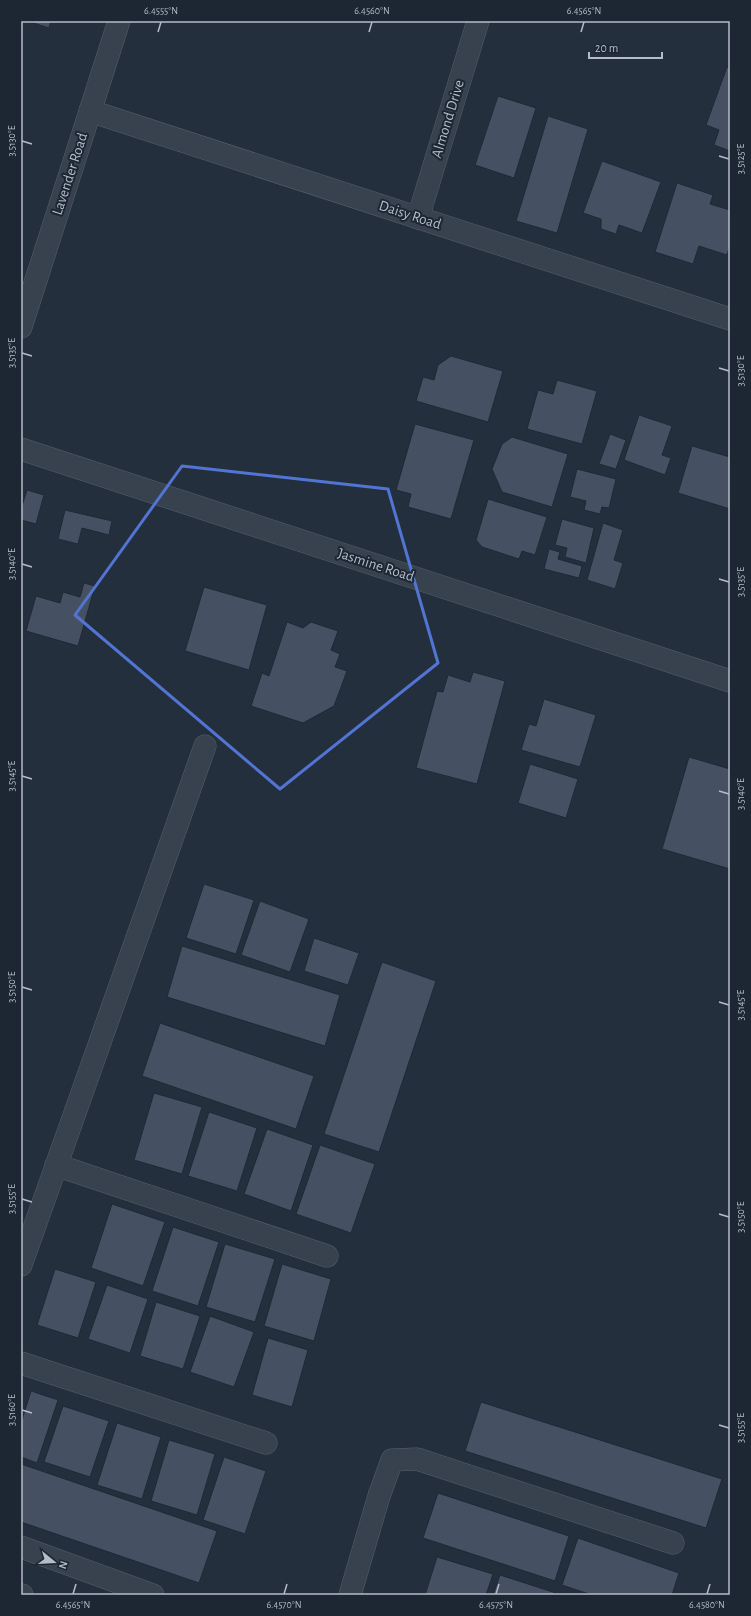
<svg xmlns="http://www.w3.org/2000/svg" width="751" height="1616" viewBox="0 0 751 1616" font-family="'Alegreya Sans',sans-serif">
	<rect width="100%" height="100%" fill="#242f3e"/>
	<g fill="#455162" stroke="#1f2835">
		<polygon points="27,21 51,21 49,28"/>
		<polygon points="727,67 730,69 730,151 714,145 719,130 706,125"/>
		<polygon points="498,96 536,108 514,178 475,165"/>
		<polygon points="548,116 588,129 557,233 516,221"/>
		<polygon points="602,161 661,182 642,233 619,225 616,234 601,229 601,219 583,213"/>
		<polygon points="677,183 713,195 710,204 730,210 730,245 727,255 699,246 693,264 655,252"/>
		<polygon points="451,356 503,371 488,422 416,401 423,377 434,380 438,365"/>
		<polygon points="557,380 597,391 582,444 527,429 538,390 553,394"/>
		<polygon points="639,415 672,426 662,455 671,458 665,475 624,460"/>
		<polygon points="415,424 474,440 451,519 408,507 411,494 396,490"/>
		<polygon points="610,434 626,440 616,469 599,464"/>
		<polygon points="512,437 568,454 552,507 502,492 492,469 502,444"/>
		<polygon points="692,446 730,457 730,509 678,493"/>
		<polygon points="577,469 616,479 609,508 602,507 600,514 584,510 586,501 570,497"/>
		<polygon points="27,490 44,495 36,524 21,520 21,509"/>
		<polygon points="488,499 547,517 535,555 522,551 519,559 482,547 476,540"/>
		<polygon points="65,510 112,521 109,535 82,528 78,544 58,539"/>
		<polygon points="562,519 594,528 586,563 565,557 567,548 555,545"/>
		<polygon points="603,523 623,530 614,560 623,563 615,589 587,580"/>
		<polygon points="549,549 560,552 558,559 582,566 579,578 544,569"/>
		<polygon points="84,583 95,586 78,646 26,631 36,596 60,603 63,592 80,597"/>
		<polygon points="204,587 267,605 249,670 185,651"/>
		<polygon points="287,622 303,628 311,622 338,631 331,650 340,654 335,667 347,671 334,706 303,723 251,706 262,673 269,676"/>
		<polygon points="473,672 505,681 477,784 416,768 437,691 443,692 448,675 470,682"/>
		<polygon points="544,699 596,715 580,767 521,750 529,724 536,726"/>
		<polygon points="689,757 730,769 730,869 662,849"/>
		<polygon points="530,764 578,779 566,818 518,803"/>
		<polygon points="204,884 254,900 236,954 186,938"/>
		<polygon points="260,901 309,919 290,972 241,955"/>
		<polygon points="314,938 359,953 348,985 304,971"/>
		<polygon points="182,946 340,995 325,1046 167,997"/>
		<polygon points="382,962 436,981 379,1152 324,1134"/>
		<polygon points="160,1023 314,1076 296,1129 142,1076"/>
		<polygon points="154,1093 202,1107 182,1174 134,1160"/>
		<polygon points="209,1112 257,1128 237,1191 188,1176"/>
		<polygon points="267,1129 313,1145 291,1211 244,1194"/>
		<polygon points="320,1145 375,1164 351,1233 296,1214"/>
		<polygon points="112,1204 165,1222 143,1286 91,1268"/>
		<polygon points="173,1227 219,1242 198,1306 152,1291"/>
		<polygon points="225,1244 275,1259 255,1322 206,1307"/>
		<polygon points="282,1264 331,1279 314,1341 264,1326"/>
		<polygon points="55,1269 96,1282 78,1338 37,1325"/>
		<polygon points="107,1285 148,1299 130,1353 88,1339"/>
		<polygon points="156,1302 200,1316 183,1369 140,1356"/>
		<polygon points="210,1316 254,1332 234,1387 190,1372"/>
		<polygon points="268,1338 308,1350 292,1407 252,1395"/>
		<polygon points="31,1391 58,1400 37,1463 21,1457 21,1423"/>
		<polygon points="481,1402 722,1479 706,1528 465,1451"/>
		<polygon points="63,1406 109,1421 90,1477 44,1462"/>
		<polygon points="117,1423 161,1437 142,1499 97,1485"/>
		<polygon points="169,1440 215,1454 197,1515 151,1501"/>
		<polygon points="224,1457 266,1471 245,1534 203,1520"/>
		<polygon points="21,1464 217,1531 199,1583 21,1522"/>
		<polygon points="438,1493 569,1536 555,1581 423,1538"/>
		<polygon points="578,1538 679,1573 672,1595 592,1595 562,1585"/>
		<polygon points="437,1557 493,1574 486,1595 425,1595"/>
		<polygon points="500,1575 556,1593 555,1595 493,1595"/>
	</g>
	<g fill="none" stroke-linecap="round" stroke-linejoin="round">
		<g stroke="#565f6c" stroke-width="23">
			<g id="minor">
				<polyline points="90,111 730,319"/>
				<polyline points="418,218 478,21"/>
				<polyline points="21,327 119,21"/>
				<polyline points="21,449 730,681"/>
				<polyline points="56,1165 327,1256"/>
				<polyline points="21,1265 205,746"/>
				<polyline points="21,1363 266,1443"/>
				<polyline points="21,1547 153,1595"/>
				<polyline points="21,1595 22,1595"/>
				<polyline points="350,1595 379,1496 392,1460 417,1459 673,1543"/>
			</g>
		</g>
		<use href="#minor" stroke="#38414e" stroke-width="22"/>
	</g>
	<path fill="none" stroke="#5274d3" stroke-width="3" stroke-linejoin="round" d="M182,466L388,489L438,663L280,789L75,615Z"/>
	<path fill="none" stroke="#b4bcc9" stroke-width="1.5" d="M158,32L161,22M369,32L372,22M581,32L584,22M22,141L32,144M719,156L729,159M22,353L32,356M719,368L729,371M22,564L32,567M719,579L729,582M22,776L32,779M719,791L729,794M22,987L32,990M719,1002L729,1005M22,1199L32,1202M719,1214L729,1217M22,1410L32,1413M719,1425L729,1428M73,1594L76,1584M284,1594L287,1584M496,1594L499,1584M707,1594L710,1584"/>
	<g text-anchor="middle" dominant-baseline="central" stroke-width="4" stroke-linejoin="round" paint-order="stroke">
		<g font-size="15" fill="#b4bcc9" stroke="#1d2633">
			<text transform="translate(448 119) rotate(-73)">Almond Drive</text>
			<text transform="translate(70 174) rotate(-72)">Lavender Road</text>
			<text transform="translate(410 215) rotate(18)">Daisy Road</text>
			<text transform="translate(376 565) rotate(18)">Jasmine Road</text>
		</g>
	</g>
	<rect width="751" height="1616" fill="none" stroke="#1d2633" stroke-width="44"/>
	<g transform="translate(54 1562) rotate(108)" stroke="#1d2633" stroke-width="3" paint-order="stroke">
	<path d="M0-3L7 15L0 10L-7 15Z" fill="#b4bcc9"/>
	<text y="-6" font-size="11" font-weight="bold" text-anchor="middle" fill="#b4bcc9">N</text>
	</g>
	<path d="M589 52v6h73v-6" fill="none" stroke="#b4bcc9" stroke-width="2"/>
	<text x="595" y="52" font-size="12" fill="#b4bcc9" stroke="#1d2633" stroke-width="3" paint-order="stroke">20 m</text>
	<rect x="22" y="22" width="707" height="1572" fill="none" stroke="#b4bcc9" stroke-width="1.5"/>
	<g font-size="10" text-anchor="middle" fill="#b4bcc9">
		<text x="161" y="14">6.4555°N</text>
		<text x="372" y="14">6.4560°N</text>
		<text x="584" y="14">6.4565°N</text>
		<text transform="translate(11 141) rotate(-90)" y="4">3.5130°E</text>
		<text transform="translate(740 159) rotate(-90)" y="4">3.5125°E</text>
		<text transform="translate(11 353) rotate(-90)" y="4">3.5135°E</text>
		<text transform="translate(740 371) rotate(-90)" y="4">3.5130°E</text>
		<text transform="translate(11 564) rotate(-90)" y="4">3.5140°E</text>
		<text transform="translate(740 582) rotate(-90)" y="4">3.5135°E</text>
		<text transform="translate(11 776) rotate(-90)" y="4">3.5145°E</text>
		<text transform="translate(740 794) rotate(-90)" y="4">3.5140°E</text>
		<text transform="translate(11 987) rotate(-90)" y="4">3.5150°E</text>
		<text transform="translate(740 1005) rotate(-90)" y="4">3.5145°E</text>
		<text transform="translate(11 1199) rotate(-90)" y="4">3.5155°E</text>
		<text transform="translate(740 1217) rotate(-90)" y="4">3.5150°E</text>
		<text transform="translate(11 1410) rotate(-90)" y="4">3.5160°E</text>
		<text transform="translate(740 1428) rotate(-90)" y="4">3.5155°E</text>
		<text x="73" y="1608">6.4565°N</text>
		<text x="284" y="1608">6.4570°N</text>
		<text x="496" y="1608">6.4575°N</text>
		<text x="707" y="1608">6.4580°N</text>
	</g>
</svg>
